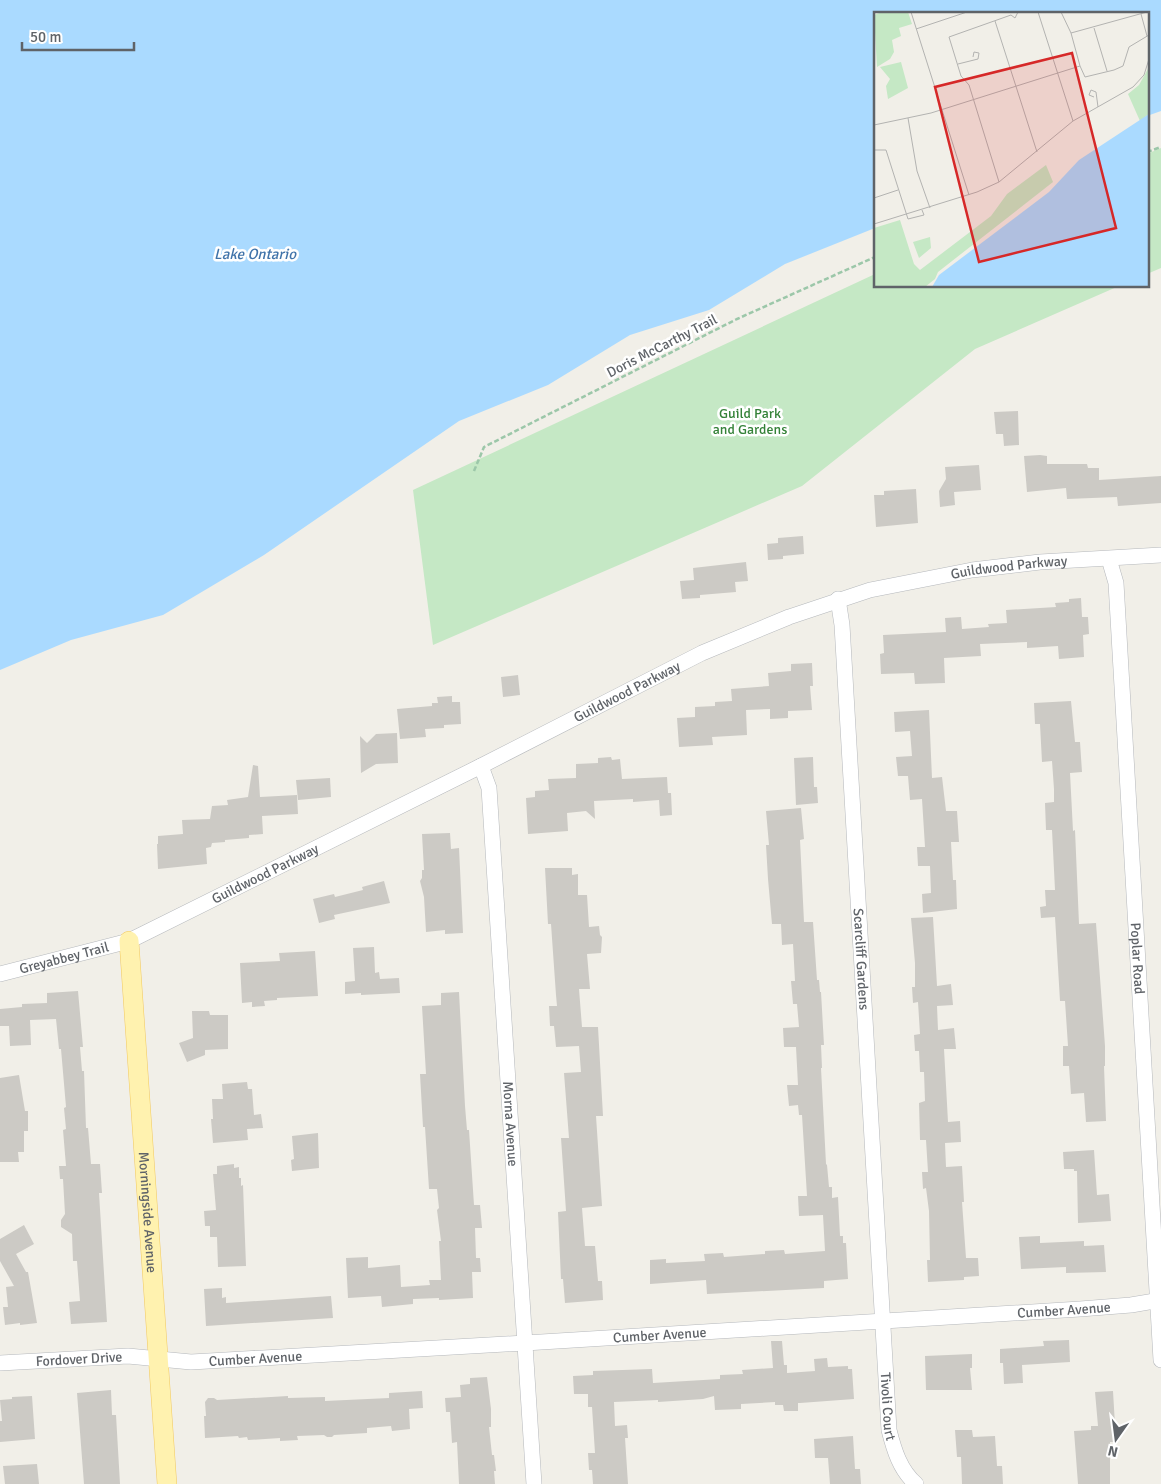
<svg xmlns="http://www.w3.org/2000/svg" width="1161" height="1484" viewBox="0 0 1161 1484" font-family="Signika,sans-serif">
	<rect width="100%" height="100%" fill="#f1efe8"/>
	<g fill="#c5e8c5">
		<polygon points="1161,148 1161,268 1147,274 1147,154"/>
		<polygon points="875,274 875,286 1119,286 975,349 802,486 433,645 413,490"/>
	</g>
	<polygon fill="#aadaff" points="0,0 1161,0 1161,111 1147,116 1147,14 875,14 875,228 785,264 709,310 630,335 548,385 459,421 264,555 163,615 71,640 0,670"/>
	<g fill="#cccac5">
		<polygon points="1018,411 1019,445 1004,446 1003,434 996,434 994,412"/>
		<polygon points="1040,455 1047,456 1047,464 1087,464 1088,468 1099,468 1099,480 1161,476 1161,503 1118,506 1117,497 1067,499 1066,488 1027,492 1024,456"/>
		<polygon points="979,465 981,490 954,492 955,505 940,507 939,491 946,479 945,467"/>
		<polygon points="916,489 918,523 876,527 874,495 884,495 884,491"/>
		<polygon points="803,536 804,554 783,556 783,559 768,560 767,544 778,543 778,538"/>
		<polygon points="746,562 748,581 735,582 736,592 700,595 700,598 682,599 680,581 694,580 693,568"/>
		<polygon points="1081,598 1082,617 1088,617 1089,634 1083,635 1084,657 1059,659 1058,646 1027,648 1027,642 980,644 981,656 944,658 945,683 915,684 914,673 881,674 880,654 884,653 883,635 946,632 945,618 961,617 962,629 989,627 988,624 1007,623 1006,610 1056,607 1055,603 1069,602 1069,599"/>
		<polygon points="812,663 813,686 810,686 812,710 788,711 788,718 770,719 770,709 746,710 747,735 712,737 713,745 679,747 677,718 695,717 695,707 715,706 715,702 732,701 731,689 769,686 768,673 791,671 791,664"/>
		<polygon points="518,675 520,695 503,697 501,677"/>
		<polygon points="452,696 452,702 460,702 461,724 444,725 444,728 425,729 426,737 400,739 397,709 432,706 432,703 438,703 437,697"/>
		<polygon points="1071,701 1075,742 1080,742 1082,772 1070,773 1073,831 1075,830 1079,924 1096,923 1105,1046 1105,1066 1104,1066 1106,1121 1086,1122 1084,1093 1071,1094 1069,1066 1063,1066 1063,1046 1068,1046 1065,1001 1060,1001 1055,917 1041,918 1040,907 1046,906 1045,890 1055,890 1052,830 1046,830 1045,803 1054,802 1054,789 1052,761 1042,762 1040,724 1035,724 1034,703"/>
		<polygon points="929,710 932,778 942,777 946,811 957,811 959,842 951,842 953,880 956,880 957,909 923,913 922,894 931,893 930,866 918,866 917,847 925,847 922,799 910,800 908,776 898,776 896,757 912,756 910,731 895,732 894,712"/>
		<polygon points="397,733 398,763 376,764 361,773 360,736 367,743 376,734"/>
		<polygon points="611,757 612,760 620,759 622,779 667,777 668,793 671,793 672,815 660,816 659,800 633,802 633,799 594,801 595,819 586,811 567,813 568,831 528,834 526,798 535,797 535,791 549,790 548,779 576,778 576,764 598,763 598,758"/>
		<polygon points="813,757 814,787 817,787 818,803 796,805 794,758"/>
		<polygon points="253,765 258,766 260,797 297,795 298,814 262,816 263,834 249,835 249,838 225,840 225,842 212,843 211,847 206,848 207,864 158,869 157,844 158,844 158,836 183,834 182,820 210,819 212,806 228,805 227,800 248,797"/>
		<polygon points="330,778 331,797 298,800 296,780"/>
		<polygon points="801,808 804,839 800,840 804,922 813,922 817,980 819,980 820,992 821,992 824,1045 821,1045 822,1068 821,1068 826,1164 827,1165 829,1187 832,1187 832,1198 838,1197 840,1236 843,1236 843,1243 846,1243 848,1279 824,1281 824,1288 707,1294 706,1280 650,1284 650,1260 666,1259 666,1263 705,1261 704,1254 723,1253 724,1257 765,1254 765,1251 784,1250 785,1254 825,1251 823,1215 799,1216 798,1196 807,1196 802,1115 799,1115 798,1105 789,1106 787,1085 798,1085 796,1047 784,1047 783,1028 799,1027 797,1004 793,1004 791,981 795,981 793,944 782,945 781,924 772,924 768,879 766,845 769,845 766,811"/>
		<polygon points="450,833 451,849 459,848 463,933 445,934 445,930 426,932 424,897 420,881 422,878 422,870 424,870 422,834"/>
		<polygon points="545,868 572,868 572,875 578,874 578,895 587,895 589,927 599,926 600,935 602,937 601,953 587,954 590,989 579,989 582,1027 598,1027 603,1116 596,1116 602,1206 582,1208 585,1246 595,1246 598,1281 602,1281 603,1300 565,1303 563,1279 561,1279 558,1212 566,1211 561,1138 569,1138 564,1073 581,1072 579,1046 556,1047 554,1026 550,1026 549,1006 557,1006 556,995 551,924 548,924"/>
		<polygon points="384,881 390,903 334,915 335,919 319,923 313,899 334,894 335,897 363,890 362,887"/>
		<polygon points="933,917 937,986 951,984 953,1005 937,1006 938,1030 954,1028 956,1049 944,1049 948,1122 960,1121 961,1142 945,1143 946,1167 962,1166 964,1202 962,1202 966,1258 978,1258 979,1276 964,1277 964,1280 928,1282 927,1260 930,1260 929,1211 926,1188 923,1189 922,1172 928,1172 926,1140 920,1140 919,1103 925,1101 924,1072 920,1072 919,1051 915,1051 914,1035 920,1034 918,1002 913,1003 912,987 915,987 915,963 911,918"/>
		<polygon points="374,947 375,973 379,972 380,979 399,978 400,993 361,995 361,993 345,994 345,982 355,981 353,948"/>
		<polygon points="315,951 318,996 277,998 277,1000 264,1001 265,1006 252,1007 252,1002 242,1003 240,963 280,961 279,953"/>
		<polygon points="78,991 83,1047 80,1047 82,1071 84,1071 86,1128 88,1128 91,1164 100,1164 102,1193 99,1193 107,1322 71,1324 69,1302 80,1301 77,1261 73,1261 72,1234 61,1227 61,1220 65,1214 63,1179 60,1179 59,1166 66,1166 63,1130 66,1129 64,1108 66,1107 61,1049 59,1049 56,1019 30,1020 31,1045 10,1046 9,1026 0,1026 0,1009 22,1007 22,1004 47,1003 47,993"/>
		<polygon points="459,992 465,1106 467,1130 469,1130 474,1205 480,1205 482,1228 475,1228 476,1258 480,1258 481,1272 472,1272 473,1298 439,1300 439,1298 413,1299 413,1304 382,1307 381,1296 348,1298 346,1258 368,1257 368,1268 400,1265 401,1287 430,1285 429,1280 441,1280 439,1241 441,1241 437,1210 439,1208 437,1189 429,1189 425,1127 423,1127 420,1074 426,1074 422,1006 441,1005 441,993"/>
		<polygon points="192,1011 209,1011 210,1015 228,1015 228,1049 205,1050 205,1055 187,1062 179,1043 193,1038"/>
		<polygon points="19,1075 25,1111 28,1111 28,1131 24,1131 24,1152 18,1152 19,1162 0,1162 0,1078"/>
		<polygon points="247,1082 248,1089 252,1089 254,1115 261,1114 263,1128 247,1129 248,1140 213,1143 211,1119 213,1119 212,1099 223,1099 222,1084"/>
		<polygon points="318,1133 319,1168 292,1171 291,1160 294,1159 292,1136"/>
		<polygon points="1094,1150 1097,1195 1109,1194 1111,1221 1078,1223 1077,1171 1074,1171 1074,1169 1064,1169 1063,1152"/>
		<polygon points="234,1164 234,1168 239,1167 239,1178 241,1178 241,1186 243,1185 246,1266 218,1267 217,1237 210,1237 210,1226 205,1226 204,1211 216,1210 213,1174 217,1174 217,1166"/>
		<polygon points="24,1225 34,1244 16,1254 26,1272 28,1272 37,1323 20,1325 20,1323 5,1325 3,1307 8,1307 6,1287 14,1286 0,1261 0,1239"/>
		<polygon points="1040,1236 1040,1243 1084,1241 1084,1246 1104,1245 1106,1272 1066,1273 1066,1267 1021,1269 1019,1237"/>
		<polygon points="222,1288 222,1298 226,1297 226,1303 331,1296 333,1318 206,1326 204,1289"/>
		<polygon points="1069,1340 1070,1362 1022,1365 1023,1383 1004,1384 1003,1363 1000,1363 1000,1349 1044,1346 1043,1341"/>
		<polygon points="771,1341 782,1341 784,1365 787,1365 787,1373 815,1371 814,1359 827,1358 828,1367 848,1366 848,1369 852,1369 854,1399 800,1403 798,1403 798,1411 784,1411 783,1405 775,1405 775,1402 741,1404 741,1409 715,1410 714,1396 703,1399 658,1402 658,1400 614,1402 615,1426 627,1425 628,1438 625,1438 628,1484 593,1484 592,1470 589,1470 588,1453 595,1453 592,1407 588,1407 588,1394 574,1394 573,1376 593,1375 593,1371 652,1369 653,1383 720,1379 720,1375 743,1374 742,1370 773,1368"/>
		<polygon points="972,1354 972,1368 970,1368 972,1390 926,1390 925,1356"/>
		<polygon points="487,1377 491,1409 491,1427 489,1427 492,1455 494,1455 496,1471 494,1471 495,1484 459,1484 457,1442 452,1443 450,1412 446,1412 445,1398 461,1397 460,1385 470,1384 470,1378"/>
		<polygon points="111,1390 112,1415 116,1415 120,1484 84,1484 77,1393"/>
		<polygon points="422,1391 423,1408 409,1409 410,1429 392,1431 391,1426 367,1428 367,1433 334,1435 332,1437 327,1437 324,1435 297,1436 298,1440 280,1441 280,1438 248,1440 247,1437 239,1438 238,1436 205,1438 204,1416 206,1416 205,1402 208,1398 214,1398 217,1400 288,1396 288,1398 325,1397 325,1401 389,1398 389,1393"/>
		<polygon points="1113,1391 1116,1442 1110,1442 1110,1484 1078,1484 1074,1431 1091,1430 1091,1426 1098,1426 1095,1392"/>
		<polygon points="32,1396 35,1439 0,1442 0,1421 2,1421 0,1400 12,1399 12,1397"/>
		<polygon points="955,1430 972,1430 973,1437 995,1436 997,1466 1002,1466 1003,1484 962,1484 961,1457 957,1457"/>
		<polygon points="853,1436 855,1469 860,1469 861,1484 830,1484 828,1458 815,1458 814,1439"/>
		<polygon points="37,1464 39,1484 5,1484 3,1466"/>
	</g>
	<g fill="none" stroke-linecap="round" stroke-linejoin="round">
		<g stroke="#b5b8bc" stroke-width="16">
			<g id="minor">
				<path id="s1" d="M1109,559L1116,583L1161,1360"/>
				<path id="s2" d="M838,599L842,625L889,1430C894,1450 900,1470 916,1484"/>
				<path id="s3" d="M481,766L489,788L534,1484"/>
				<path id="s4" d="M0,974L129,941L481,766L702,653L789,617L870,590L972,570L1040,562L1161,555"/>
				<path id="s5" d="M0,1363L128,1356L191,1362L525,1343L1080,1309L1131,1305L1161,1300"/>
			</g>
		</g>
		<g stroke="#f2c960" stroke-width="20">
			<g id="major">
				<path id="s6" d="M129,941L167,1484"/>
			</g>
		</g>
		<g stroke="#9cc7a9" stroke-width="2.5" stroke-dasharray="5 2.5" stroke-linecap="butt">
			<polyline points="1147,152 1161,147"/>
			<polyline points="474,471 484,447 737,319 875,257"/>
		</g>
		<use href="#minor" stroke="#fff" stroke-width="15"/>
		<use href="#major" stroke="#fff2af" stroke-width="19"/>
	</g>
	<g text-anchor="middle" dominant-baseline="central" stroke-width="5" stroke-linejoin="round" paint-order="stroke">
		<g font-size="14" fill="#5f6368" stroke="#fff">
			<text transform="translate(662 346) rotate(-27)">Doris McCarthy Trail</text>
			<text stroke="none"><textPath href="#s4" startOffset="1095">Guildwood Parkway</textPath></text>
			<text stroke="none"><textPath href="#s4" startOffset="690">Guildwood Parkway</textPath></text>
			<text stroke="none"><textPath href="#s4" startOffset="285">Guildwood Parkway</textPath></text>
			<text stroke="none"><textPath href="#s4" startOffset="66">Greyabbey Trail</textPath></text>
			<text stroke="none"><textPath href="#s1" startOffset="401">Poplar Road</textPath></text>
			<text stroke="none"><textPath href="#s2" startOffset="361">Scarcliff Gardens</textPath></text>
			<text stroke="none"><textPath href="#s3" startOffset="360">Morna Avenue</textPath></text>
			<text stroke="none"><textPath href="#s6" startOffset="272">Morningside Avenue</textPath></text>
			<text stroke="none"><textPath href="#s5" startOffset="1066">Cumber Avenue</textPath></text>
			<text stroke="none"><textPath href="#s5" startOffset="661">Cumber Avenue</textPath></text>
			<text stroke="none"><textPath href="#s5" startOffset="256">Cumber Avenue</textPath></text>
			<text stroke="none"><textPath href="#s5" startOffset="79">Fordover Drive</textPath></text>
			<text stroke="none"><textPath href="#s2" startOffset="809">Tivoli Court</textPath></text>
		</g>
		<g font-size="14" fill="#348238" stroke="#fff">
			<text x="750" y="413">Guild Park<tspan x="750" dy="16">and Gardens</tspan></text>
		</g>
		<g font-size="15" font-style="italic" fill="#4174aa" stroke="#fff">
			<text x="255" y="254">Lake Ontario</text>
		</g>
	</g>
	<g transform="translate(874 12)">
		<rect width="275" height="275" fill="#f1efe8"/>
		<path d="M8,0H34L38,12L25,16L27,24L18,28L20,40L16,47L3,55L0,3ZM27,50L34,76L14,87L12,74L16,67L6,55ZM275,55V102L266,109L254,82L265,73ZM172,153L179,170L64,260L61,267L51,275H0V216L26,208L40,252L46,258L117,204L133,182ZM56,225L57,236L45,246L39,230Z" fill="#c5e8c5"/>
		<path d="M275,102V275H58L65,263L175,180L205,148Z" fill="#aadaff"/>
		<path fill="none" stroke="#b3b3b1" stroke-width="1" d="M37,0L95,183M164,0L199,109M187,0L197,21L206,54M267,2L273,24M121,9L163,140M220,16L233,59M42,17L93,0M197,21L273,0M84,52L104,47L105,41L100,40L99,45M220,85L215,83L217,78L222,80L224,95M34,106L43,159L56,196M0,113L57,101L206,54L211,65L240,58L249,54L255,35L275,23M0,138H12L34,207L50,203L48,198M125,170L95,73L87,64L75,25L137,3L141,6L144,0M0,186L24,178M0,212L103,180L125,170L199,109L259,75L270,63L275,47"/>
		<path fill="#d62828" fill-opacity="0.15" stroke="#d62828" stroke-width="2.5" d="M198,41L242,216L105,250L61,75Z"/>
		<rect width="275" height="275" fill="none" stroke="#5f6368" stroke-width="2.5"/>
	</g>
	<g transform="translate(1116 1439) rotate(194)" stroke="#ffffff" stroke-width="4" paint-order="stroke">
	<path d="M0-4L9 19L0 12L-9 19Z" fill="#5f6368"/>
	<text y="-8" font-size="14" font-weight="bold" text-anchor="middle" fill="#5f6368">N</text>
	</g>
	<path d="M22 42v8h112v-8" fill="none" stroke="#5f6368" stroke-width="2.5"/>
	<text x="30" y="42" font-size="15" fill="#5f6368" stroke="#ffffff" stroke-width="4" paint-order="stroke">50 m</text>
</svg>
